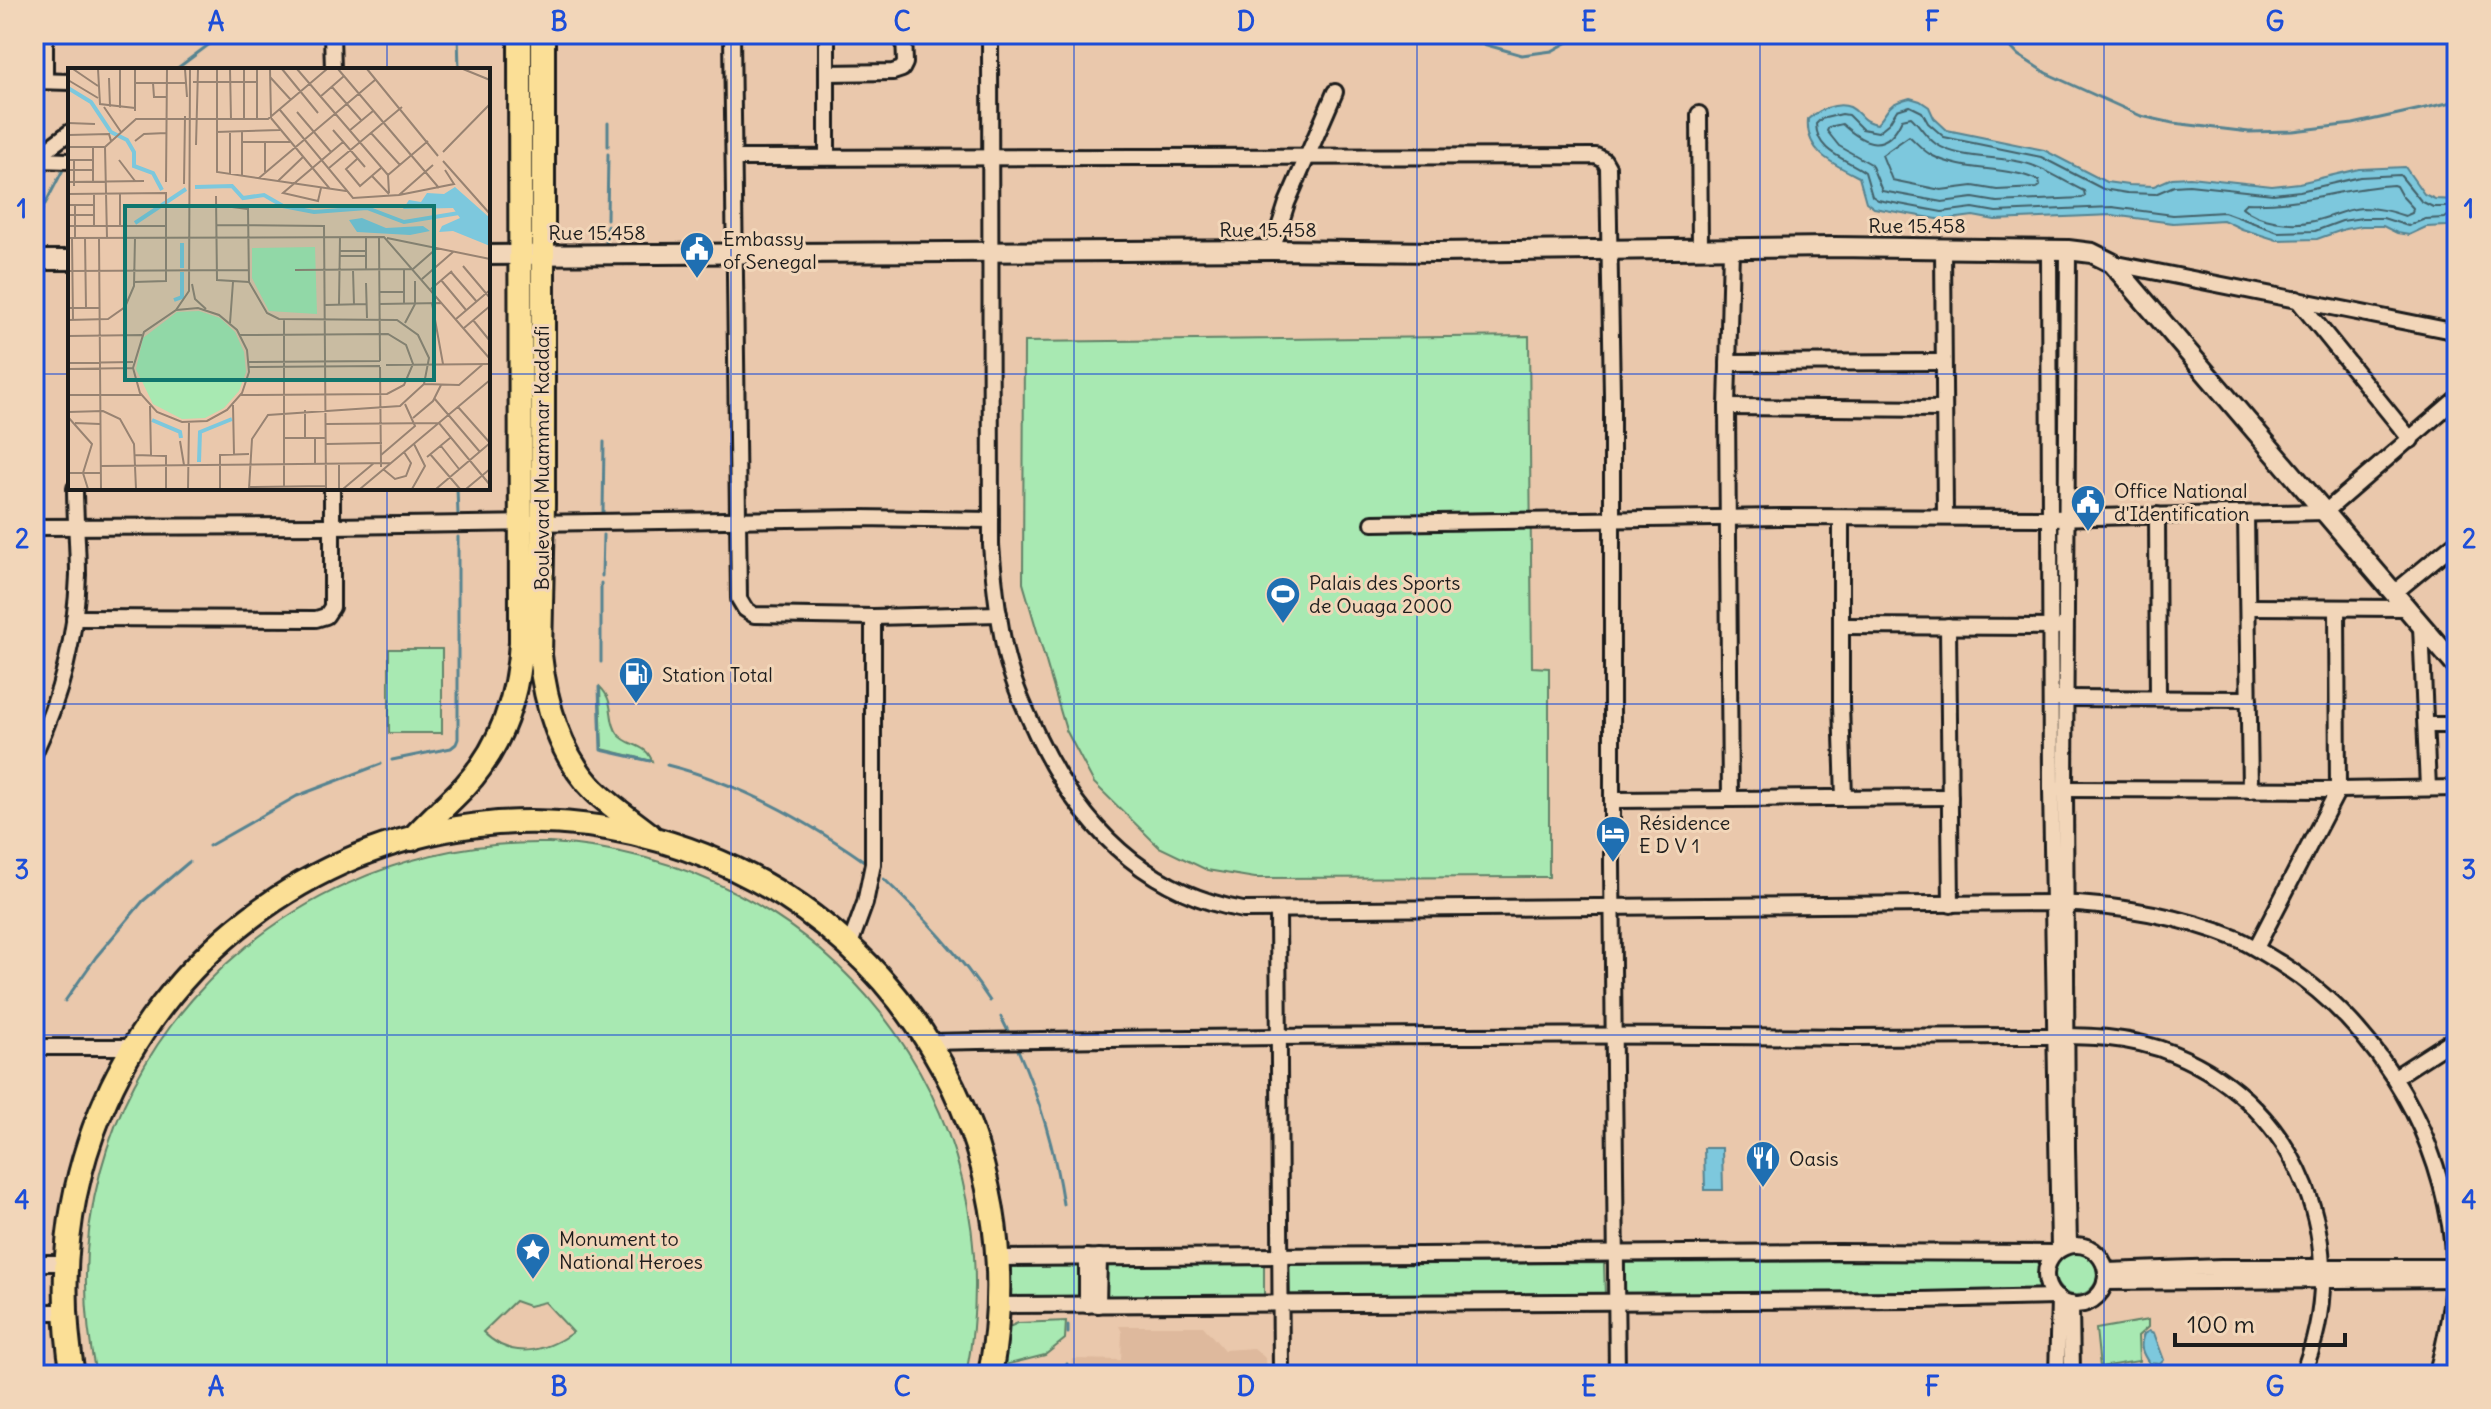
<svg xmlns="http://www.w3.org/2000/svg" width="2491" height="1409" viewBox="0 0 2491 1409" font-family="Delius,sans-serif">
	<rect width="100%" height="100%" fill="#eac8ac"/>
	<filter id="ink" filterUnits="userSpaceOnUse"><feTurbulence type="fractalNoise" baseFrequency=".0125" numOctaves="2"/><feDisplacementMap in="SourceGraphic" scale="16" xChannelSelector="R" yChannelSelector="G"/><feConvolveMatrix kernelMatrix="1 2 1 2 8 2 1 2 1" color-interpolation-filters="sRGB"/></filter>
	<g filter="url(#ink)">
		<polygon fill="#deb99d" points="1119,1326 1203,1326 1224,1350 1254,1348 1265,1358 1266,1375 1070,1375 1072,1359 1121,1360 1122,1332"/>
		<g fill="#a8e9b2" stroke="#628267" stroke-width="2" fill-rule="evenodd">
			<polygon points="1529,336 1532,667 1549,668 1549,877 1255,878 1207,870 1159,847 1094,783 1066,730 1023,583 1024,342"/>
			<rect x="389" y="649" width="53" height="84"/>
			<path d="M600,687C616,702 607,720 618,734C628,747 646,743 652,761L602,749Z"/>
			<path d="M549,843C823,856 1020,1105 966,1375H96C35,1089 262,837 549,843ZM515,1301L529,1306L545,1302L573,1332C544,1353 511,1360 483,1332Z"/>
			<circle cx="2076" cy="1274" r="21"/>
			<polygon points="2041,1260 2043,1295 1622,1299 1622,1263"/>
			<polygon points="1264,1263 1264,1299 1102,1300 1102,1265"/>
			<polygon points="1604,1263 1605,1297 1290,1298 1289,1265"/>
			<polygon points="1007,1265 1079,1266 1080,1302 1007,1301"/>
			<polygon points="2148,1320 2148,1327 2138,1336 2139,1361 2100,1367 2096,1329"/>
			<polygon points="1066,1321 1065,1339 1045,1355 1005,1365 1009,1327 1018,1323"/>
		</g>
		<g fill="#7dc8dd" stroke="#568390" stroke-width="2">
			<path d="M1910,98L1920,101L1929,107L1934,118L1947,130L2044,150L2106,182L2128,185L2154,186L2172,178L2190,177L2272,186L2299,183L2359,169L2405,167L2424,194L2435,199L2457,200V220L2447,226L2426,227L2409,235L2397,233L2383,226H2362L2345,229L2317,239L2277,240L2242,229L2223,220L2173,223L2112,215L1995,220L1973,216L1943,220L1874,208L1866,202L1859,177C1833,164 1805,152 1808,119C1818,111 1836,101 1850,107C1862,113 1859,121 1877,124C1892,108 1884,105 1910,98Z"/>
			<polygon points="1704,1148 1722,1148 1723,1190 1705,1190"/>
			<path d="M2149,1331L2154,1333L2164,1360L2160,1364L2149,1363C2142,1353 2139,1346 2144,1334Z"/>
		</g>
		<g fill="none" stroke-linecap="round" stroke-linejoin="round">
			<g stroke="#436169" stroke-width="2">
				<path d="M1910,106L1922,112L1928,123L1944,137L2041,157L2103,189L2127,193L2155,194L2174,186L2189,185L2273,194L2300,191L2360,177L2400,175L2421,201L2433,207H2451L2453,212L2445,218L2425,219L2408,226L2383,218H2362L2342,221L2315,231L2278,232L2224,212L2173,215L2112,207L1996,212L1973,208L1942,212L1878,200L1872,196L1865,172C1845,158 1817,153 1816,124L1821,119L1842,114L1848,115L1862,129L1878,132L1889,123L1897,110Z"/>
				<path d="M1911,117C1920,125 1925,136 1936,144C1958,159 1996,156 2021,162C2044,167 2063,181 2084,191L2085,196L2082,198L1997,202L1973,198L1942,202L1882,191L1871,164L1839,146L1827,131L1829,127L1842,124C1865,145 1886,154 1902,119Z"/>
				<path d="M1909,136C1917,143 1924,152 1933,156C1966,173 2006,165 2039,181L2040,186L2037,188L1997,190L1973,186L1941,190L1892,180L1882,155Z"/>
				<path d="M2393,185L2396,186L2401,195L2413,208L2412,213L2405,216C2390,211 2379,208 2362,208C2345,209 2331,217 2314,221C2293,226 2258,222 2242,207L2246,203C2298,206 2341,188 2393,185Z"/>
			</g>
			<g stroke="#568390" stroke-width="3">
				<polyline points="458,34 459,70"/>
				<polyline points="1414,34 1439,38 1462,38 1522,55 1552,51 1570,41 1639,34"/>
				<polyline points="1998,34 2018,55 2046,73 2141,116 2173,123 2249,132 2293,131 2353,124 2457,101"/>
				<polyline points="175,70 223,34"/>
				<polyline points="608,146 608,123"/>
				<polyline points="607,219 608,154"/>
				<polyline points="34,225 66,164"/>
				<polyline points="606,246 607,226"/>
				<polyline points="457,488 458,515"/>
				<polyline points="603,514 604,442"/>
				<polyline points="602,576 603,535"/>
				<polyline points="601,662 601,583"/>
				<polyline points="599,687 601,750 650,761"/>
				<polyline points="392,760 451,748 456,744 458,739 458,537"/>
				<path d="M667,765C739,783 803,818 864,861"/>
				<polyline points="209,846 297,796 381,764"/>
				<path d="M884,879C924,917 960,955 990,1001"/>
				<polyline points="65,1001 96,957 143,901 189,862"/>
				<polyline points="1001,1017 1010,1035"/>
				<path d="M1018,1050C1040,1099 1055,1151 1063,1204"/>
				<polyline points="1068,1325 1068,1333"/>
				<polyline points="1065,1375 1067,1364"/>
			</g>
			<g stroke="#1c1c1c" stroke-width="20">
				<g id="minor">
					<polyline points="45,34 45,81"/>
					<polyline points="332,34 333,70"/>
					<polyline points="732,34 739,599 745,609 754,615 873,617 999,614"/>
					<path d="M990,34L991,545C994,582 998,618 1006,655C1013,683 1025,709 1037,735C1079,824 1143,892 1243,910L2055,903C2118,905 2179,915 2238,939C2253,946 2266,955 2280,963C2372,1022 2432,1118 2450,1225C2458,1274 2450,1327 2436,1375"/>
					<polyline points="827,73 893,72 902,69 905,63 904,34"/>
					<polyline points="34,81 70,82"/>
					<polyline points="1699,114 1700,249"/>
					<polyline points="827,157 827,34"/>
					<polyline points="734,158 1596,156 1604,160 1608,167 1612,395 1612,864 1617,1375"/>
					<polyline points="34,159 70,132"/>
					<polyline points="34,160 70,161"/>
					<polyline points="1943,247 1945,517"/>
					<polyline points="2049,249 2051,789 2059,1250"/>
					<polyline points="1272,250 1287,203 1335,92"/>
					<polyline points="2068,250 2065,789 2067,1148 2069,1246"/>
					<polyline points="2112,263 2457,332"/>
					<polyline points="2297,299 2411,440"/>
					<polyline points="1728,363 1943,362"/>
					<polyline points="1727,407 1943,409"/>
					<polyline points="2157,515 2158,698"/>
					<polyline points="2246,515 2250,790"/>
					<polyline points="1841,518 1841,703 1844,798"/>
					<polyline points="1373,523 1781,517 2051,518 2325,512 2457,398"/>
					<polyline points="34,527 333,526 859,518 991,520"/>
					<polyline points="2394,593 2457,541"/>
					<polyline points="2248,607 2406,608"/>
					<polyline points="74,618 316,619 326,616 332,607 332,488"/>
					<polyline points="1841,626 2057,627"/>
					<polyline points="1948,626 1951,905"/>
					<polyline points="2421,626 2428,788"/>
					<polyline points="2057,698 2249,699"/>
					<polyline points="2426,725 2457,725"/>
					<path d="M34,754C61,697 76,638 78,575C78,546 75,517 75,488"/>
					<polyline points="2057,789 2338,790 2457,788"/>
					<polyline points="1730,799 1727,407 1731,249"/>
					<polyline points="1614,800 1950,797"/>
					<polyline points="1278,910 1281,1375"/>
					<polyline points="849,947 865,903 873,864 873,617"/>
					<polyline points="2256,948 2338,790 2337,608"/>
					<path d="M929,1042C1235,1036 1542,1034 1848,1037C1906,1037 1963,1036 2021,1036C2073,1036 2125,1033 2174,1054C2301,1106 2355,1250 2302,1375"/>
					<polyline points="34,1047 132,1047"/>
					<polyline points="2395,1077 2457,1037"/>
					<circle cx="2076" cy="1275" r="30"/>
					<polyline points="998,1258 1836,1252 2055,1253"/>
					<polyline points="34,1263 65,1263"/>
					<polyline points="2106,1271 2221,1267 2457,1267"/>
					<polyline points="2105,1282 2457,1279"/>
					<polyline points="2071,1304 2072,1375"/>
					<polyline points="999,1305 1920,1300 2056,1297"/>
					<polyline points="1087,1305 1087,1257"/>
					<polyline points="1098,1305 1099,1257"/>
					<polyline points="34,1312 65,1312"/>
					<polyline points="2057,1375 2059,1299"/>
				</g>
			</g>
			<g stroke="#1c1c1c" stroke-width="24">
				<g id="secondary">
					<polyline points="488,255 1272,250 1436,252 1834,247 2068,250 2092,253 2112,263 2457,667"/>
					<polyline points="34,260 70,260"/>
				</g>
			</g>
			<g stroke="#1c1c1c" stroke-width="28">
				<g id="primary">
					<path d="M543,34V504L540,655C545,702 560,757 595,791C612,807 631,820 649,834"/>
					<path d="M412,839C429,820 448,804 465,786C502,746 518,695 521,642L520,34"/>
					<path d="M73,1375C8,997 387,704 735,869C817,908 887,972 933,1050C992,1148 1011,1263 990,1375"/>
				</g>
			</g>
			<use href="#minor" stroke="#f2d6b9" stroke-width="14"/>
			<use href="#secondary" stroke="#f2d6b9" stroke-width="18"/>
			<use href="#primary" stroke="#fbdf96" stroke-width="22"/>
		</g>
	</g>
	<path fill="none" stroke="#1d4ed8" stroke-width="2" stroke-opacity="0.55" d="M387,34V70M731,34V1375M1074,34V1375M1417,34V1375M1760,34V1375M2104,34V1375M34,374H70M488,374H2457M387,488V1375M34,704H2457M34,1035H2457"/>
	<defs>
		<g id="civic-pin" transform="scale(1.8)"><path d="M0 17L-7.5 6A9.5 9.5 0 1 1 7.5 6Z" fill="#1f6fb2" stroke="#f2d6b9"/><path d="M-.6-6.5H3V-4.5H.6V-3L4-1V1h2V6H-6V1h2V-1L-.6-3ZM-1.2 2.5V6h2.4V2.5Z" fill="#fff"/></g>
		<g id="stadium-pin" transform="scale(1.8)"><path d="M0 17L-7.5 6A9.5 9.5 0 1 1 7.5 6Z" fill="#1f6fb2" stroke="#f2d6b9"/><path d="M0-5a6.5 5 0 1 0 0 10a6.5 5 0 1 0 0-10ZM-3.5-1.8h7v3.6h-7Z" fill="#fff"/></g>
		<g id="fuel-pin" transform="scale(1.8)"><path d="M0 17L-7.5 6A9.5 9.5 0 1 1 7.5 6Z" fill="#1f6fb2" stroke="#f2d6b9"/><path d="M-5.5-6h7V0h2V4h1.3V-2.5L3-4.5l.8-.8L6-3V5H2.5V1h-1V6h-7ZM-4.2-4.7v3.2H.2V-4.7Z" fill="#fff"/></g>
		<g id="hotel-pin" transform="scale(1.8)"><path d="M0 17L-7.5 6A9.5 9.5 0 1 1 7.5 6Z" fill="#1f6fb2" stroke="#f2d6b9"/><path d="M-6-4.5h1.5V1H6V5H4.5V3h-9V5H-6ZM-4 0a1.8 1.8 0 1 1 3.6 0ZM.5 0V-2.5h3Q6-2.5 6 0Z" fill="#fff"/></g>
		<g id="restaurant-pin" transform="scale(1.8)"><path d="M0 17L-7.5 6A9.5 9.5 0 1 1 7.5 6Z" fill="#1f6fb2" stroke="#f2d6b9"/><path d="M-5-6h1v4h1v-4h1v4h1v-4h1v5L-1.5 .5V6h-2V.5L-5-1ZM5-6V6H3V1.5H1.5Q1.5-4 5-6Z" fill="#fff"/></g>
		<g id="sight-pin" transform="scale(1.8)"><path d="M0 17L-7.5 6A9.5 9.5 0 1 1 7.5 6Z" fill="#1f6fb2" stroke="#f2d6b9"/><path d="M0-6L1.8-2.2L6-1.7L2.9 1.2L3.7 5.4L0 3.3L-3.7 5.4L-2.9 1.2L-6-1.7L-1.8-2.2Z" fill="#fff"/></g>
	</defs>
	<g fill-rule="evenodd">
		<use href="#civic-pin" x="697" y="249"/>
		<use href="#civic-pin" x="2088" y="502"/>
		<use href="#stadium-pin" x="1283" y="594"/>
		<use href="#fuel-pin" x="636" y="674"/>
		<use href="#hotel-pin" x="1613" y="833"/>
		<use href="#restaurant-pin" x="1763" y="1158"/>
		<use href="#sight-pin" x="533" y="1250"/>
	</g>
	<g text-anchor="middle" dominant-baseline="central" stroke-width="6" stroke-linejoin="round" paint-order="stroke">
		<g font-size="20" fill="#1c1c1c" stroke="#f2d6b9">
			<text x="1917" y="225">Rue 15.458</text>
			<text x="1268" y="229">Rue 15.458</text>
			<text x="597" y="232">Rue 15.458</text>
			<text transform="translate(541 458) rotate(-90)">Boulevard Muammar Kaddafi</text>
		</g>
		<g font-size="20" fill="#1c1c1c" stroke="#f2d6b9" text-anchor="start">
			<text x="723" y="238">Embassy<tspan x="723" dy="23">of Senegal</tspan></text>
			<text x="2114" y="490">Office National<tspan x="2114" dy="23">d'Identification</tspan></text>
			<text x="1309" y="582">Palais des Sports<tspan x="1309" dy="23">de Ouaga 2000</tspan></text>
			<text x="662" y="674">Station Total</text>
			<text x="1639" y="822">Résidence<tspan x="1639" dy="23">E D V 1</tspan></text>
			<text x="1789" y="1158">Oasis</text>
			<text x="559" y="1238">Monument to<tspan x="559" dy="23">National Heroes</tspan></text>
		</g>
	</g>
	<g transform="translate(68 68)">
		<rect width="422" height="422" fill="#eac8ac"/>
		<path d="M247,179L249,246L201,243L184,210V180ZM131,243L152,250L167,264L176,284L178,304L171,323L156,340L137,350L114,351L85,336L68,301L75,270L109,244Z" fill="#a8e9b2"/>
		<path d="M387,119L422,150V178L385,163L371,164L374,158L392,150L385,140L335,141L341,132L353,134L359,125L376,126ZM294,150L318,160L355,158L362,163L342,167L289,164L281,152Z" fill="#7dc8dd"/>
		<path fill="none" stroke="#7dc8dd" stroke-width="4" d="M0,20L23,34L43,64L59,72L66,84V98L85,105L94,122M127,119L164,118L175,130L196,127L215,138L246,144L299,140L336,154L391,145M67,155L118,121M114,200V175M106,232L114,229V204M84,352L112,364L113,370M131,394L132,364L164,351"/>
		<path fill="none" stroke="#988372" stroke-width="2" d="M5,1L30,18M30,1L32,36L67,40M52,1V40M67,1V43M117,1L119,29M149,1V104L278,123M162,1L163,52M176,1V52M202,1L203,50M214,1L250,45M229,1L320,107L321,125M270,1L371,120M299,1L370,88M395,1L422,12M202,9L223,32M41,10L42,39M0,12L30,30M125,14H189M67,15H119M85,15L86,29H99M264,19L293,52M252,29L276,8M36,39L53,64M212,42L285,130L331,127L365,97M229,44L263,84M203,50L262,121M189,51V1M0,55L27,56M265,62L297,99M174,63V108M281,63L305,43M148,64L212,62M162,64V106M303,65L332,97M0,67L41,66L43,73M67,73L76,66L98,65M174,74H222M197,74V104M128,77L130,1M0,79H37M25,79V114M37,79L68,51H200L259,1M37,79L39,170M375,84L422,36M289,91L278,101L292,118L313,100M0,92H25M6,92V118M51,92L67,113M375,93L422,146M261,100L334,39M0,102H25M320,107L360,73M304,108L321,126M191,110L307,12M210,113L235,89M0,114L76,113M98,114L99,1M116,116L117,48M253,120L250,133L215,125L275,74M0,126L98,125V213L66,214M52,126V158M331,127L386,116L377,102M148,128L149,212L181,214M0,137H26M148,137L180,141L181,214L199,245L211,251L329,252L350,267L361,290L356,316L332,338L200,347L184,371L181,421M0,147H26M148,157L256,158L258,421M0,158H98M26,158V125M298,168V202M311,169L312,293M0,170L316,169L422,291M4,170L5,252M7,170V137M17,170L18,240M31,170L33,421M319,170L422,191M271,183H298M271,188H298M395,198L422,230M227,202L345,201L369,180M285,202L286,237M336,202V236M0,203L180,202M383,204L409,234M354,211L385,184M373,212L398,242M298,215L299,250M124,216L127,231L138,241M363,221L384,203M311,224H336M364,235L375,296M311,236L374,235M257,237L299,236M271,237L272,169M0,240H32M108,242L130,240L151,247L169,262L179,282L181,304L174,325L159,342L139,353L114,354L89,344L72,325L65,300L76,264L108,242L121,223L122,1M216,251V421M388,251L422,222M0,252L40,251L57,239L66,218L67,170M405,252L422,273M162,255L165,214M337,255L347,236V213M396,260L422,238M172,267L320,266L338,277L345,296L336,317L319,326L173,327M0,268L74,267M181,294L312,293M0,295L65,294M318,297L422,296M181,299L312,298M312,299L313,399M0,301L65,300M356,316L391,317L415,296M0,327H73M366,330L412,384M165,337L166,386M82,338L83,387M390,339L422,375M237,342V370M0,344L35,343L52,351L66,376L68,421M0,349L24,376L15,405L20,421M345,350L365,333L373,317M7,355L32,356M258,356L371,355L422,417M247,369V396M216,370H258M112,373L116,397M258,376L314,375M373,378L391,401M362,386L392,421M67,387L98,388V421M313,387L347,358L337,336M359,389L382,370M33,398L323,395M315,401L327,411L338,408L343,395L336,384M0,405H33M181,419L258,418M120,421L121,355M152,421V387L181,386M271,421V395M275,421L306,395M292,421L422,312M344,421L357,398L346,376M368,421L422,375M398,421L422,401"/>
		<path fill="#0f766e" fill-opacity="0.15" stroke="#0f766e" stroke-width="4" d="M57,138H366V312H57Z"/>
		<rect width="422" height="422" fill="none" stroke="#1c1c1c" stroke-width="4"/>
	</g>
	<rect width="2491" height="1409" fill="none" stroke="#f2d6b9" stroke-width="88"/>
	<path d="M2175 1333v12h170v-12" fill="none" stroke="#1c1c1c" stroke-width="4"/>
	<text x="2187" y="1333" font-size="24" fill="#1c1c1c" stroke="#f2d6b9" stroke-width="6" paint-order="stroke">100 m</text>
	<rect x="44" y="44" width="2403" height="1321" fill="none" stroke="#1d4ed8" stroke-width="3"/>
	<g font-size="26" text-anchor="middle" font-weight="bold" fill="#1d4ed8">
		<text x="216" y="31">A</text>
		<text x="559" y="31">B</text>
		<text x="902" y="31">C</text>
		<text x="1246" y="31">D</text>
		<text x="1589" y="31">E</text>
		<text x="1932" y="31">F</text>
		<text x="2275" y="31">G</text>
		<text x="22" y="218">1</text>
		<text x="2469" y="218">1</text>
		<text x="22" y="548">2</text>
		<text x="2469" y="548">2</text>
		<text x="22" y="879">3</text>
		<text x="2469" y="879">3</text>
		<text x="22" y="1209">4</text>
		<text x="2469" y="1209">4</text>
		<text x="216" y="1396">A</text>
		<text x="559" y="1396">B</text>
		<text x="902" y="1396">C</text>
		<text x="1246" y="1396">D</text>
		<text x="1589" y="1396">E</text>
		<text x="1932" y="1396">F</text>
		<text x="2275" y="1396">G</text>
	</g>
</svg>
